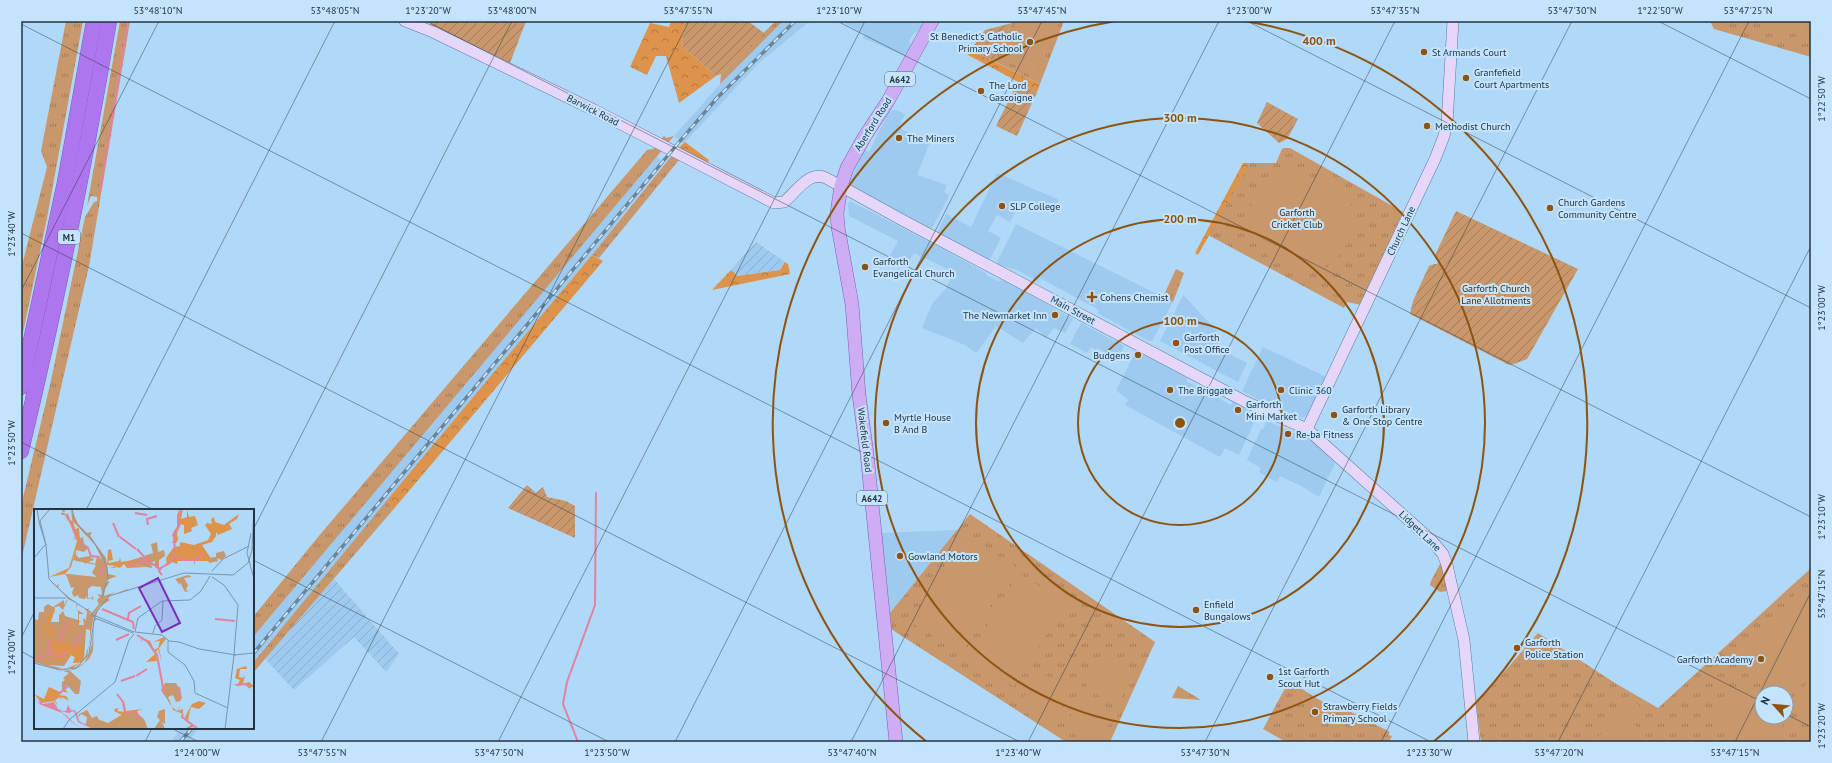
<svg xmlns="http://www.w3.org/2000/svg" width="1832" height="763" viewBox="0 0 1832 763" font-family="'PT Sans',sans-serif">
	<defs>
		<pattern id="industrial-furrows" width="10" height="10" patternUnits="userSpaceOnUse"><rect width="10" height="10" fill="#9dcaee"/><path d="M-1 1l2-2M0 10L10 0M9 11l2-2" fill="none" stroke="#87aecd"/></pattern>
		<pattern id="grass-tufts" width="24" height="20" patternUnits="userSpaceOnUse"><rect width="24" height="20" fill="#c8976c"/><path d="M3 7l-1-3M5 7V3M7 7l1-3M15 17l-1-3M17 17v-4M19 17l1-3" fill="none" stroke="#a27c5a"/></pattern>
		<pattern id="forest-crowns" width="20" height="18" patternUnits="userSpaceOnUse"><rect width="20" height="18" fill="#dd934c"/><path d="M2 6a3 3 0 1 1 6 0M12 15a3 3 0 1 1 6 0" fill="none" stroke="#b37941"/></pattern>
		<pattern id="garden-furrows" width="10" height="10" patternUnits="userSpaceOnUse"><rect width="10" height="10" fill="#c8976c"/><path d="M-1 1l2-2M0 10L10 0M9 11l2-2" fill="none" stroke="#a27c5a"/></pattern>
	</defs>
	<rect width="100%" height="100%" fill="#b0d8f8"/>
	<g fill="#9dcaee">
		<polygon points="783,21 810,21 759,63 685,142 683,143 674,136 732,71"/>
		<polygon points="840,21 926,21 917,32 914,33 909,41 911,46 905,56 863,38 865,34"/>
		<polygon points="896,110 905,114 900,124 902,130 930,142 917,175 947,185 944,192 948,195 948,198 932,228 929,229 867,196 868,194 852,186 850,181 865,150 869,152 889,112"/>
		<polygon points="656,156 664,163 592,255 253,663 253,637"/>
		<polygon points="997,173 1059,200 1052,214 1026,201 1020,213 1016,211 1010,222 997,215 988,231 1001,238 989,261 938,234 938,231 946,214 971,227"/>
		<polygon points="850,201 941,248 986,273 986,275 998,281 1005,280 1073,319 1065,333 1054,328 1046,338 1036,328 1023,343 996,326 976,353 965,345 922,328 932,304 946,288 954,272 914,253 907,265 890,256 898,241 849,216 848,203"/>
		<polygon points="1016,224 1173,302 1152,341 1149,341 1121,326 1098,313 1099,310 1040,278 1038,281 1017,270 998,265 997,262"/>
		<polygon points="1183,295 1217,331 1214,335 1219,339 1216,347 1247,363 1238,382 1160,341"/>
		<polygon points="1081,323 1124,346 1118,359 1097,348 1096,350 1091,347 1087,353 1070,344"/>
		<polygon points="1263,347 1326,377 1308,416 1301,418 1271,406 1242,391"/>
		<polygon points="1136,351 1177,372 1187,378 1186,381 1231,405 1233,402 1254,414 1255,418 1253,425 1239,455 1225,448 1220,457 1125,405 1128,400 1116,390"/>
		<polygon points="1267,421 1314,442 1335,463 1319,497 1301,486 1280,476 1277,482 1269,478 1259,472 1261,468 1247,460 1261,429 1263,429"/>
		<polygon points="958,530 890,613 881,533"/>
		<polygon points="181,728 199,728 188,742 171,742"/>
	</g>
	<g fill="url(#industrial-furrows)">
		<polygon points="756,242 785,262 780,270 738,276 731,270"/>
		<polygon points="334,579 399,654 386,672 354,637 294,690 265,659"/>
	</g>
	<g fill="url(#grass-tufts)" fill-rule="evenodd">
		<polygon points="66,21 83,21 47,218 21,342 21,269 47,167 41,151"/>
		<polygon points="120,21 130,21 89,266 21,561 21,506 50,385 85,217 94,202 97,201 97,197 91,196 87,206"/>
		<polygon points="776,21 783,21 720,84 721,74"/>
		<polygon points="1013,21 1064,21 1040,84 994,61"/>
		<polygon points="1710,21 1811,21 1811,57 1714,29"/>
		<polygon points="664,136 666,138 674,136 253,637 253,617 318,537 647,150 653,149"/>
		<polygon points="1284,148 1290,148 1403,212 1361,305 1347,302 1344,308 1208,235 1250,163 1276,163 1282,149"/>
		<polygon points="673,154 679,160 599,258 592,255"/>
		<polygon points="1176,269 1184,273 1173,302 1163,297"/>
		<polygon points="388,499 392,511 253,673 253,663"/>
		<polygon points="970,514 1155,642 1110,742 1066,742 891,629 890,613"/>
		<polygon points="1441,562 1442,566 1448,591 1440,592 1430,585 1431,581"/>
		<path d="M1810,569L1811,570V742H1481L1476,704L1538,633L1615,683L1658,708ZM1762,693H1786V717H1762Z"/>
		<polygon points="1289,681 1339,712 1349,711 1390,732 1388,735 1392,736 1389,742 1286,742 1263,729"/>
		<polygon points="1178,686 1201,700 1172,698"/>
	</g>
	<g fill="url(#forest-crowns)">
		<polygon points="671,21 686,21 681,45 716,76 679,103 666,56 656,56 647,75 630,67 650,23 669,27"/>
		<polygon points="963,46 1040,84 1037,92 968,55"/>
		<polygon points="685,142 709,160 708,163 677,149"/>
		<polygon points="1243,163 1250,163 1198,255 1195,253"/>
		<polygon points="592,255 603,261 392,511 388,499"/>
		<polygon points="785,262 788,264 790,274 712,290 731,270 738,276 780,270"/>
	</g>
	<g fill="url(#garden-furrows)">
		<polygon points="432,21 526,21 510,63 430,25"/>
		<polygon points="686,21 748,21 764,33 721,74 716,76 681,45"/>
		<polygon points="1012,23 994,61 971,50 985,30"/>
		<polygon points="1018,82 1037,92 1017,136 996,126"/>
		<polygon points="1267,102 1298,119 1287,139 1279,143 1257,123"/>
		<polygon points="1456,211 1578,269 1527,359 1511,365 1507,364 1410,314 1413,301 1429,266 1434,264 1437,264 1439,261 1436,257 1436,253"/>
		<polygon points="527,485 536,493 543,487 547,497 566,501 575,506 575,538 508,508"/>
	</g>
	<g fill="#c8976c">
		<polygon points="1017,21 1060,21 1036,74 1000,59"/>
		<polygon points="1766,21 1810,21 1802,38"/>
		<path d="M1285,172C1310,173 1347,187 1355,213C1356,218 1353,224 1353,228C1350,240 1346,249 1337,257C1331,262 1325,268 1317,270C1294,277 1254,252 1248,230C1245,220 1249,209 1253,200C1261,182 1266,178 1285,172Z"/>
		<polygon points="964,536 1015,566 962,653 911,623"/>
		<polygon points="1019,573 1066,603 1014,687 968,658"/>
		<polygon points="1801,587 1811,596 1811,668 1786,696 1786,693 1777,693 1738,658"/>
		<polygon points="1100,658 1133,675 1117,705 1085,689"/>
		<polygon points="1037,671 1071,688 1054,722 1020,704"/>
		<polygon points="1811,679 1811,718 1791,700"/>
		<polygon points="1738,684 1762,706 1762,717 1775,717 1784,725 1769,742 1741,742 1711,715"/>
		<polygon points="1081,697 1114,714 1100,742 1088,742 1064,729"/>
		<polygon points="1634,701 1640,706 1605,742 1593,742"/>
		<polygon points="1633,723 1652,742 1614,742"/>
	</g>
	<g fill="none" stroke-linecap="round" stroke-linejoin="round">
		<g stroke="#e4819d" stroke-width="2">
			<polyline points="100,192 128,21"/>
			<polyline points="578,742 563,704 567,682 595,605 596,493"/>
		</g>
		<g stroke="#597e9b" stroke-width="12">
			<g id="secondary">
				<path d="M405,21L433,32L594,110L774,203L784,202C796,193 808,170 826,178L904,221L1246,402L1307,429L1432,541L1443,554L1447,565L1464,640L1474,742"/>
				<polyline points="1307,429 1435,159 1444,136 1447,123 1453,21"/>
			</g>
		</g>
		<g stroke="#7d5fb2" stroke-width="14">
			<polyline id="primary" points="896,742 867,454 859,395 852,304 838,227 837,213 841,186 847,168 865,136 888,101 932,21"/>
		</g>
		<g stroke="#7d5fb2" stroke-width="16">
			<g id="highway">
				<polyline points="21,387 65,182 94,21"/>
				<path d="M21,451C55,309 85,166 109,21"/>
			</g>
		</g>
		<use href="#secondary" stroke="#e6d6fa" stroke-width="11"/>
		<use href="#primary" stroke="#ceadf5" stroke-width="13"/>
		<use href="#highway" stroke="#ad76ef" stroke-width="15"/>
		<g stroke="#69859b" stroke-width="3.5">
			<g id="rail">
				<polyline points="253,654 680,141 717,98 795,21"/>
				<polyline points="180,742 192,728"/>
			</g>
		</g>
		<use href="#rail" stroke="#c4e4fe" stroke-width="2" stroke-dasharray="6" stroke-linecap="butt"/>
	</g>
	<path fill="none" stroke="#243441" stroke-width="1" stroke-opacity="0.45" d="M426,21L1762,702M837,21L1811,517M1247,21L1811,308M1658,21L1811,99M21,24L1431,742M21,233L1020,742M21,291L159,21M21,442L154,510M86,510L335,21M253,530L512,21M253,560L609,742M21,638L35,611M21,651L35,659M1786,714L1811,727M171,728L199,742M145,742L152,728M321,742L689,21M498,742L865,21M675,742L1042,21M851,742L1219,21M1028,742L1395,21M1205,742L1572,21M1381,742L1749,21M1558,742L1811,246M1735,742L1811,592"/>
	<g fill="none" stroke="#8d530f" stroke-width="2">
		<circle cx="1180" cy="423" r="102"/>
		<circle cx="1180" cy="423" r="204"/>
		<circle cx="1180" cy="423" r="305"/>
		<path d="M927 742A407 407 0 0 1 1116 21M1244 21A407 407 0 0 1 1433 742"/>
	</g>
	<g fill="#8d530f" stroke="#c4e4fe" stroke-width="1.5">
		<circle cx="1030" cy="42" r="4"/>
		<circle cx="1424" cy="52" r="4"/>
		<circle cx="1466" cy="78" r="4"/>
		<circle cx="981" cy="91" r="4"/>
		<circle cx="1427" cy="126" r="4"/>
		<circle cx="899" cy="138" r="4"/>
		<circle cx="1002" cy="206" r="4"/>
		<circle cx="1550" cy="208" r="4"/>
		<circle cx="865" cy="267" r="4"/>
		<path d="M1090 291h4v4h4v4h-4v4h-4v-4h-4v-4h4z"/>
		<circle cx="1055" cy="315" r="4"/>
		<circle cx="1176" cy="343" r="4"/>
		<circle cx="1138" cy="355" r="4"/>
		<circle cx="1170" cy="390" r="4"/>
		<circle cx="1281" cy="390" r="4"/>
		<circle cx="1238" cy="410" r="4"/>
		<circle cx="1334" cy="415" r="4"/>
		<circle cx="886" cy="423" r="4"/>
		<circle cx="1288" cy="434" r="4"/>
		<circle cx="900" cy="556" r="4"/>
		<circle cx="1196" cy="610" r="4"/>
		<circle cx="1517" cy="648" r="4"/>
		<circle cx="1761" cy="659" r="4"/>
		<circle cx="1270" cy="677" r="4"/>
		<circle cx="1315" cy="712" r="4"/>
	</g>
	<g text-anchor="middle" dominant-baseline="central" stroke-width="4" stroke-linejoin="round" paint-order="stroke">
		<g fill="#c4e4fe" stroke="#54697a" stroke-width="1">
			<rect x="885" y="72" width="30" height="14" rx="3"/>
			<rect x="58" y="230" width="22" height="14" rx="3"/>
			<rect x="857" y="491" width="30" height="14" rx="3"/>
		</g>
		<g font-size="9" font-weight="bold" fill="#243441">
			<text x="900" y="79">A642</text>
			<text x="69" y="237">M1</text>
			<text x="872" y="498">A642</text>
		</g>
		<g font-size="10" fill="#243441" stroke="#c4e4fe" text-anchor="start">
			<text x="1022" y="36" text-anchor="end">St Benedict's Catholic<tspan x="1022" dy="12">Primary School</tspan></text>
			<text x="1432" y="52">St Armands Court</text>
			<text x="1474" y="72">Granfefield<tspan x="1474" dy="12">Court Apartments</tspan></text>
			<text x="989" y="85">The Lord<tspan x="989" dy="12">Gascoigne</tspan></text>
			<text x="1435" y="126">Methodist Church</text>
			<text x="907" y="138">The Miners</text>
			<text x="1558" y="202">Church Gardens<tspan x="1558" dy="12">Community Centre</tspan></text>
			<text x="1010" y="206">SLP College</text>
			<text x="873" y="261">Garforth<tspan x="873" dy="12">Evangelical Church</tspan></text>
			<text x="1100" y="297">Cohens Chemist</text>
			<text x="1047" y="315" text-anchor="end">The Newmarket Inn</text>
			<text x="1184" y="337">Garforth<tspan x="1184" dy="12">Post Office</tspan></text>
			<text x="1130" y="355" text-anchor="end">Budgens</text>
			<text x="1178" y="390">The Briggate</text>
			<text x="1289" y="390">Clinic 360</text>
			<text x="1246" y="404">Garforth<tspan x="1246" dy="12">Mini Market</tspan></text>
			<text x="1342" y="409">Garforth Library<tspan x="1342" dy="12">&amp; One Stop Centre</tspan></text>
			<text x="894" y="417">Myrtle House<tspan x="894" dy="12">B And B</tspan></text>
			<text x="1296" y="434">Re-ba Fitness</text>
			<text x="908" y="556">Gowland Motors</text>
			<text x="1204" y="604">Enfield<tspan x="1204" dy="12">Bungalows</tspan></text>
			<text x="1525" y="642">Garforth<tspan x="1525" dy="12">Police Station</tspan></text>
			<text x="1753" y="659" text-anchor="end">Garforth Academy</text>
			<text x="1278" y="671">1st Garforth<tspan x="1278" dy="12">Scout Hut</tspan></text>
			<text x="1323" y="706">Strawberry Fields<tspan x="1323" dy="12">Primary School</tspan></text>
		</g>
		<g font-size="10" fill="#243441" stroke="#c4e4fe">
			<text transform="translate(593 110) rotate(27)">Barwick Road</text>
			<text transform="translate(873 124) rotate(-58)">Aberford Road</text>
			<text transform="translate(1401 231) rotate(-65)">Church Lane</text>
			<text transform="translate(1073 310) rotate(28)">Main Street</text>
			<text transform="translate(865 440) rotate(83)">Wakefield Road</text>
			<text transform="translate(1420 531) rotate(44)">Lidgett Lane</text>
		</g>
		<g font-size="10" fill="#482a0c" stroke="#c4e4fe">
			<text x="1297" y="212">Garforth<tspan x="1297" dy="12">Cricket Club</tspan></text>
			<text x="1496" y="288">Garforth Church<tspan x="1496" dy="12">Lane Allotments</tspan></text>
		</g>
	</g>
	<g transform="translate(34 509)">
		<rect width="220" height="220" fill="#b0d8f8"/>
		<path d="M37,0L44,15L53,24L58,23L56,27L72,49L74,65L83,67L73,71L71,73L76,72L71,80L70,87L81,83L70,90L83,84L94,80L95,81L78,86L74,89L76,91L65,98L61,110H63L74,115L64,110L60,112L59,142L55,150L48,156L42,160L35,162L50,154L55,145L58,135L60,108L63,101L70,91L60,105L53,148L39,159L23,160L0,153V110L4,111L5,103H10V98L14,95L19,98L30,91V96L33,91L34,90L32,88V90V87L15,71L22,77L25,75L24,79L42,94L34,90L29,101L25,97L21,98L17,113H25V106L29,102L31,107L44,111V102L42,100L50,105H45V116H50L49,109L52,111L53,102L43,96L42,99V95L51,101L55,99L54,102L57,105L65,95L63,91L66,88L63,85L68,86L67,78L58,77L54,80V89L60,88L58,92V89L53,90V87L51,90L45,89L44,86L40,88L38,84L40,78L37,79L32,65L63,68L58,64L62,56L52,54V56L51,54L39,51L44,31L38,28L42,29L39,18L33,10L31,6H27L28,3L33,7L41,20L45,19V30L49,28L50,36L55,38L50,43L42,41V46L45,49L56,47L54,42L60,49L55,47L60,51L54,53L61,55L63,48L68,50L61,36L38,11ZM52,120L56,121V133L50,151ZM37,146L41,148L39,154L48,153L31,160L14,156L30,157ZM123,33L124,43L130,41L131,47L125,51V59L121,58V52L117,54L118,59L96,55L95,52L119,44L117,35ZM190,42L192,47L187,51L183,49L184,52L175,54L173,49L182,48V44ZM154,66L158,68L150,69L154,76L152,81L155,82L151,83L146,73V76L141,70ZM35,161L47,172L45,185H41L33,176L28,182V173L31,171L29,169L35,164L29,162ZM131,174H142L145,179L147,192L142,193L139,186L134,188L136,192L138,198L127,181ZM131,200V215L128,213L131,220H120L126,211L123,208L125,202ZM53,201L58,209L63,207L65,211L74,215L92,203H101L110,210L114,220H58L49,214L52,215L53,208L47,205L45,208V205Z" fill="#c8976c" fill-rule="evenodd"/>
		<path d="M27,0L32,2L29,3L32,6L34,4V11L39,12L41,20H45L46,29L39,50L42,51H39L37,58L31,65L63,69L35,65L34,69L31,65L15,68L35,59L43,32L42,30L37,32L43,29L41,22ZM149,0L147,10L153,8V0L155,8L161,7L164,16L157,19L158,22L164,20L150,25V16L147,15L143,24L144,31L142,34H138L140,30L138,26L144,17V6ZM205,5L203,10L195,15L198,20L184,26L182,23V27L178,33L168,36L176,48L175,52H161L160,57V52H144L143,55L138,53L133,57L132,49L140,38L146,37V33L160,36L174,31L177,25L171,16L173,14L178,15L177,10L180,8L181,13L190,16ZM77,40L79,51L74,52L75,54L85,52L86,48L87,53L105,50L96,55L112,58L93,59L90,55L86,59L83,58L80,59L76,58L83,57L73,56L74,41ZM20,99L21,102L14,116L15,118L21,117L16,120L20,123L19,130L24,133L33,115L38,112L39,114L45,112H40L44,111L47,113L39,114V118L44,120L39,119L38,127L37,132L35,133L38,127L36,114L30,124L34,125H29L27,131L42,137L50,135L48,153L39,154L41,148L37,146L30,157L36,146L33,144L29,153H25L18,151L24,148L19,144L11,154L16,156L9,154L16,147L13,145L16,144L17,125L8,129L9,131L6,129L15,124L11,123L8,113L13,118V109ZM130,128L132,130L125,139L128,153L124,140L122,143L123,152L112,153L121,145L112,132L109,130L107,134L108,129L116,132L120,141L124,139L126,132L119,133ZM212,157L213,160H206L205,168L209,169L211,166L209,175L215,173L220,177L216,179L212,175L204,177L199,175H204L206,171L201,169L203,160ZM15,178L26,183L31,180L34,184L28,182L25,186L32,187L35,192L28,188L27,191L26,188L21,191L24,196L20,192L8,194L0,185L10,190ZM82,185L90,193L92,202L109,200L103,202L107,210L97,203L74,215L70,214L63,210L74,214L88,206L80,202L81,200L85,199L83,202L91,203L89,194ZM165,192L172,194L165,200L157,198L155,205L154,212L160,218L151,220L157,216L147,208L149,205L139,201L138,198L143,202L147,196L144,202L149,200V204L148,207L153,211L151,208L158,195Z" fill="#dd934c"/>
		<path d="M0,188L6,192L9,195L20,193L24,200L29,202H32L34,196L37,201L33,202L41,201L44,207L45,212L58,220L44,213L40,202L35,204L26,202L33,207L46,220L28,204L5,195L0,191L6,195L5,192Z" fill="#e4819d"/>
		<path fill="none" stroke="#e4819d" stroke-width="2" d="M101,4L113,6M33,5L43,30M79,14L85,28M114,16L113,10L123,7M86,28L102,40M45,32L54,39L57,47L66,48M103,40L115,53M141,47L148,51H162L168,45M94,55L99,56L108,52L121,56L125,60L127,59L125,62L128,66M127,59L138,52L141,47L140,24L144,18V6L147,0M65,67L71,56M68,100L99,113L100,120M94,110L95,104L107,97M181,110L201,112M103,126L114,133L123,146L130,184M82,131L95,125M24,135L30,121L37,112M39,139L47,125M18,144L26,148L33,142M4,152L7,148L17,144L15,131M102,167L113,160M87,172L101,167M202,176L212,175L216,179M145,178L147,190M25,185L34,177M83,185L89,193L91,203M92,203H100L106,208M149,205L148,208L164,220"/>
		<path fill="none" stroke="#7896af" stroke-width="1" d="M3,0L5,12M38,0L41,13L53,26M5,13L12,36L6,12M5,13L16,0M217,24L213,44L220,70M55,26L66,43L73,58L74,68L68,88M12,36L15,70L33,88L58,104M218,40L220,0M0,49L11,36M178,62L189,50L215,37M178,68L190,76L204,96L200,145M167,82L176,67M0,89H32M101,123L104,109L128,92L156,91L167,82M101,123L128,126L135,132L145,133L165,140L202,146M99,124L61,109L57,105L100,123M119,124L121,117L128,111L129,92M134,132V143L151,156L160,172L161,184M199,146L220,144M0,154L26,161L42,159L55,145L61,105L75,87L150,64L199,66L214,54L219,38M161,184L194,199M29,220L35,211L81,173L95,131L100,125M191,220L200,146"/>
		<path fill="#7b2cbf" fill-opacity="0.15" stroke="#7b2cbf" stroke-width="2" d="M124,69L146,114L128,123L105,79Z"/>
		<rect width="220" height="220" fill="none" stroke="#243441" stroke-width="2"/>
	</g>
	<circle cx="1180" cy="423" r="6" fill="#8d530f" stroke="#c4e4fe" stroke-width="2"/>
	<g font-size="12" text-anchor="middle" font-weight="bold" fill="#8d530f" stroke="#c4e4fe" stroke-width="4" stroke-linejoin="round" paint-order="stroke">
		<text x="1319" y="45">400 m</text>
		<text x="1180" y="122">300 m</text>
		<text x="1180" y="223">200 m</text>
		<text x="1180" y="325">100 m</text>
	</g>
	<rect width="1832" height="763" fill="none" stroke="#c4e4fe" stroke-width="44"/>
	<g transform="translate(1774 705) rotate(297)"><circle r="19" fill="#c4e4fe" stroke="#849eb2"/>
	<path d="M0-3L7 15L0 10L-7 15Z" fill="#8d530f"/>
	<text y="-6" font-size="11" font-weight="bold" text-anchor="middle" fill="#243441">N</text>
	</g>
	<rect x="22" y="22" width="1788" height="719" fill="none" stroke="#243441" stroke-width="1.5"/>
	<g font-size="10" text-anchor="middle" fill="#243441">
		<text x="158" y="14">53°48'10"N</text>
		<text x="335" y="14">53°48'05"N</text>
		<text x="428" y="14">1°23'20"W</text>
		<text x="512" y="14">53°48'00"N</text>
		<text x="688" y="14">53°47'55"N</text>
		<text x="839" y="14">1°23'10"W</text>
		<text x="1042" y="14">53°47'45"N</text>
		<text x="1249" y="14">1°23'00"W</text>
		<text x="1395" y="14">53°47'35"N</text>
		<text x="1572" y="14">53°47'30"N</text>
		<text x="1660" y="14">1°22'50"W</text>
		<text x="1748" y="14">53°47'25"N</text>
		<text transform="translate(1821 99) rotate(-90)" y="4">1°22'50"W</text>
		<text transform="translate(11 234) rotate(-90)" y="4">1°23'40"W</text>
		<text transform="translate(1821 308) rotate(-90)" y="4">1°23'00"W</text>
		<text transform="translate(11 443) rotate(-90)" y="4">1°23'50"W</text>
		<text transform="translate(1821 517) rotate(-90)" y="4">1°23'10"W</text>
		<text transform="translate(1821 594) rotate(-90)" y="4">53°47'15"N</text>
		<text transform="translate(11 652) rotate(-90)" y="4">1°24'00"W</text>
		<text transform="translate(1821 726) rotate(-90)" y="4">1°23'20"W</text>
		<text x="197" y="756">1°24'00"W</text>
		<text x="322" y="756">53°47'55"N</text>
		<text x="499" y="756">53°47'50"N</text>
		<text x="607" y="756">1°23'50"W</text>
		<text x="852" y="756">53°47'40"N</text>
		<text x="1018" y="756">1°23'40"W</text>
		<text x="1205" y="756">53°47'30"N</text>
		<text x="1429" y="756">1°23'30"W</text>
		<text x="1559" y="756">53°47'20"N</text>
		<text x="1735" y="756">53°47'15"N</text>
	</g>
</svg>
